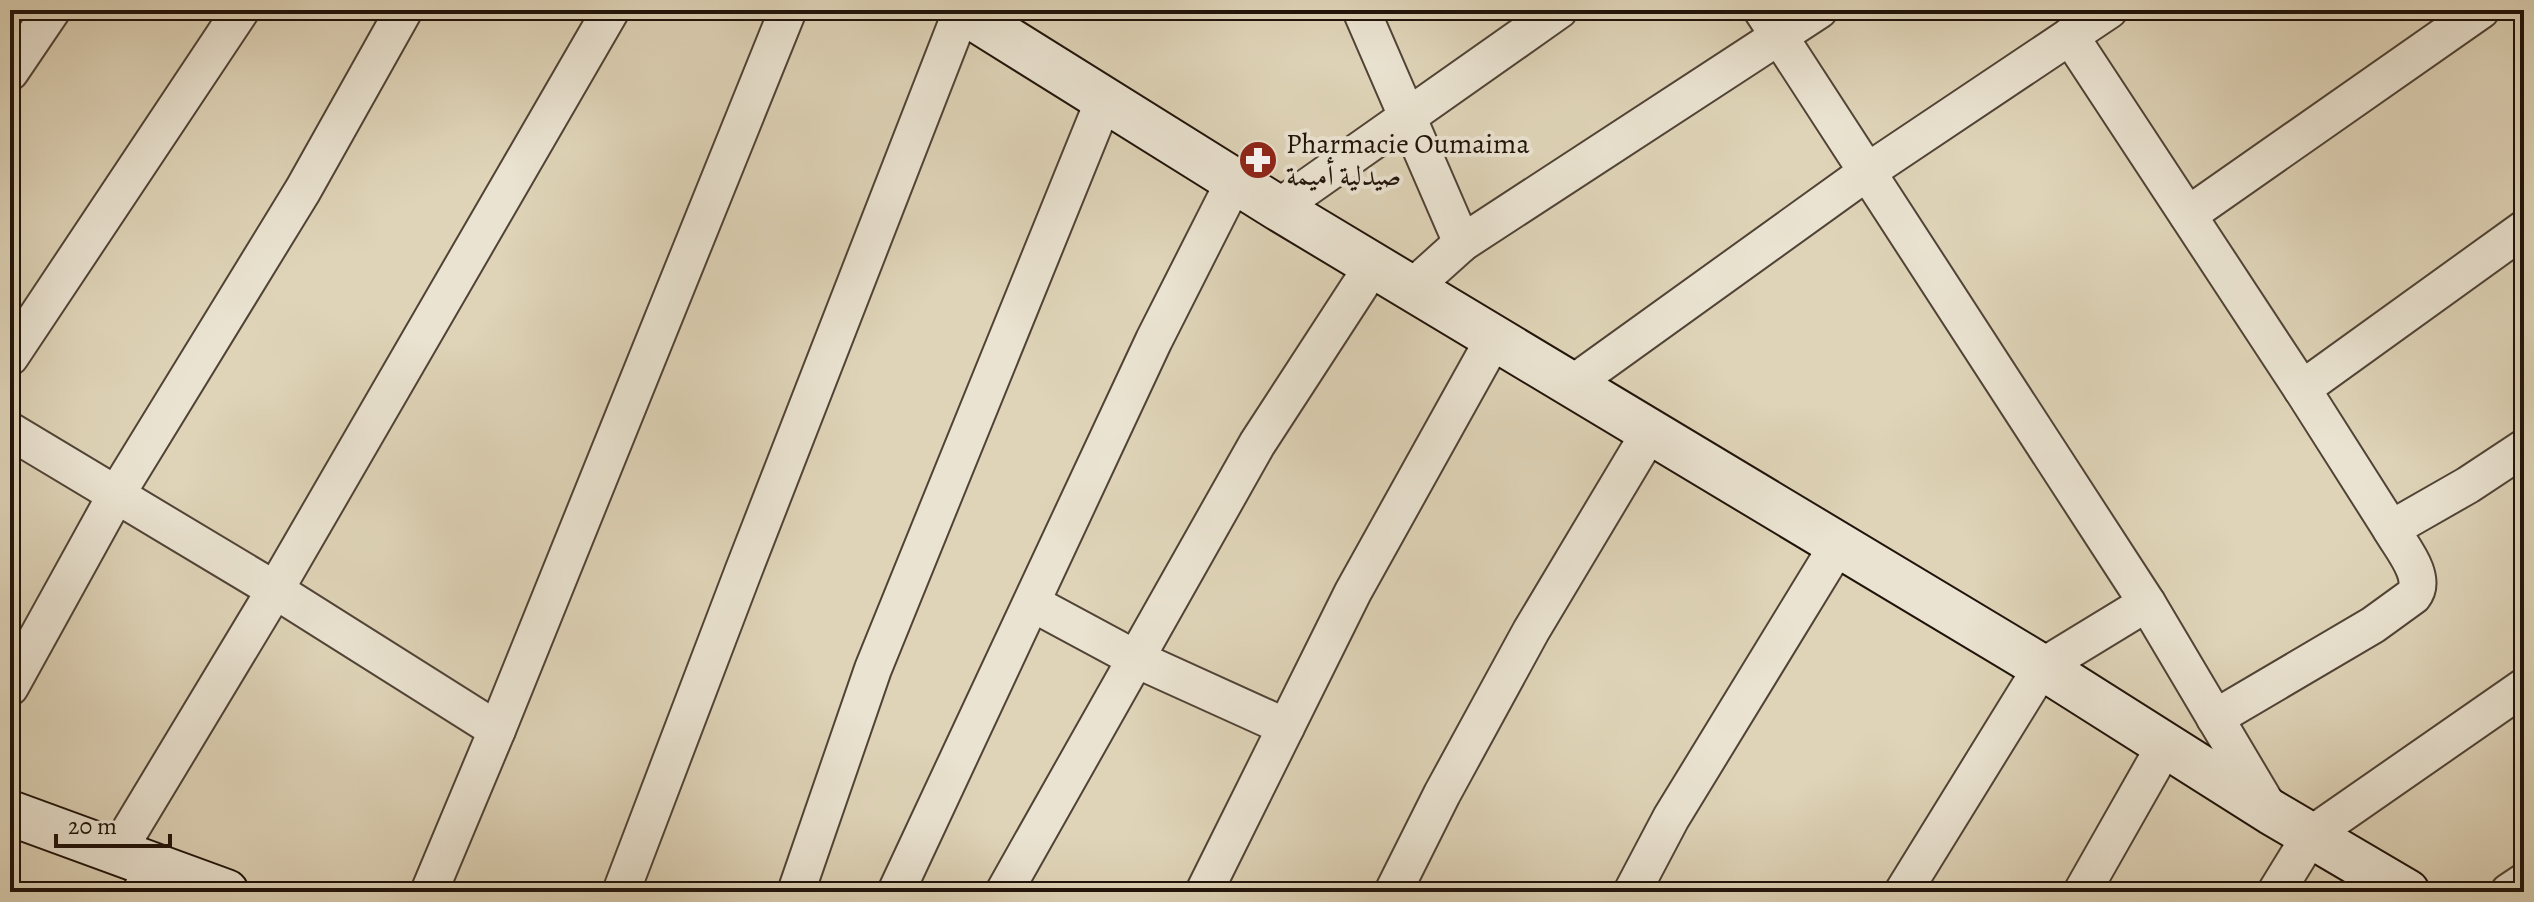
<svg xmlns="http://www.w3.org/2000/svg" width="2534" height="902" viewBox="0 0 2534 902" font-family="Alegreya,Amiri,serif">
	<rect width="100%" height="100%" fill="#dfd4b8"/>
	<filter id="stains"><feTurbulence type="fractalNoise" baseFrequency=".0025" numOctaves="4"/><feColorMatrix values="0 0 0 0 .2 0 0 0 0 .09 0 0 0 0 .02 0 0 0 .5 -.17"/></filter>
	<radialGradient id="worn" r=".72"><stop offset=".6" stop-color="#630" stop-opacity="0"/><stop offset="1" stop-color="#630" stop-opacity=".3"/></radialGradient>
	<g fill="none" stroke-linecap="round" stroke-linejoin="round">
		<g stroke="#504336" stroke-width="40">
			<g id="street">
				<polyline points="1361,10 1462,243"/>
				<polyline points="1762,10 2147,603 2271,812"/>
				<polyline points="2070,36 2302,389 2391,529 2468,485 2524,448"/>
				<polyline points="10,72 52,10"/>
				<polyline points="1278,208 1559,10"/>
				<polyline points="2188,215 2481,10"/>
				<polyline points="1413,287 1462,243 1819,10"/>
				<polyline points="10,357 241,10"/>
				<polyline points="1571,385 1867,172 2109,10"/>
				<polyline points="2302,389 2524,229"/>
				<polyline points="10,431 275,590 497,730"/>
				<polyline points="1032,603 1136,659 1286,727"/>
				<polyline points="10,687 116,495 303,190 404,10"/>
				<path d="M2215,718L2373,625L2413,596C2428,577 2401,547 2391,529"/>
				<polyline points="117,852 275,590 611,10"/>
				<polyline points="141,892 153,865"/>
				<polyline points="429,892 497,730 788,10"/>
				<polyline points="621,892 743,572 962,10"/>
				<polyline points="796,892 873,669 1104,100"/>
				<polyline points="896,892 1154,340 1235,180"/>
				<polyline points="1004,892 1257,444 1374,264"/>
				<polyline points="1204,892 1353,592 1495,337"/>
				<polyline points="1393,892 1442,794 1531,631 1650,432"/>
				<polyline points="1632,892 1671,818 1838,545"/>
				<polyline points="1903,892 2042,667 2147,603"/>
				<polyline points="2082,892 2166,744"/>
				<polyline points="2276,892 2311,835 2524,687"/>
				<polyline points="2509,892 2524,882"/>
			</g>
		</g>
		<g stroke="#20130a" stroke-width="48">
			<g id="secondary">
				<polyline points="961,10 1278,208 2042,667 2271,812 2407,892"/>
				<polyline points="10,813 226,892"/>
			</g>
		</g>
		<use href="#street" stroke="#eae3d1" stroke-width="36"/>
		<use href="#secondary" stroke="#eae3d1" stroke-width="44"/>
	</g>
	<defs>
		<g id="pharmacy-disc" transform="scale(2)"><circle r="9.5" fill="#8f2418" stroke="#eae3d1"/><path d="M-2-6h4v4h4v4h-4v4h-4v-4h-4v-4h4Z" fill="#fff"/></g>
	</defs>
	<g fill-rule="evenodd">
		<use href="#pharmacy-disc" x="1258" y="160"/>
	</g>
	<g text-anchor="middle" dominant-baseline="central" stroke-width="8" stroke-linejoin="round" paint-order="stroke">
		<g font-size="28" fill="#20130a" stroke="#eae3d1" text-anchor="start">
			<text x="1286" y="144">Pharmacie Oumaima<tspan x="1286" dy="32">صيدلية أميمة</tspan></text>
		</g>
	</g>
	<rect width="2534" height="902" fill="none" stroke="#dfd4b8" stroke-width="40"/>
	<rect x="12" y="12" width="2510" height="878" fill="none" stroke="#20130a" stroke-width="4"/>
	<rect x="20" y="20" width="2494" height="862" fill="none" stroke="#20130a" stroke-width="2"/>
	<path d="M56 834v12h114v-12" fill="none" stroke="#20130a" stroke-width="4"/>
	<text x="68" y="834" font-size="24" fill="#20130a" stroke="#eae3d1" stroke-width="6" paint-order="stroke">20 m</text>
	<rect width="100%" height="100%" filter="url(#stains)"/>
	<rect width="100%" height="100%" fill="url(#worn)"/>
</svg>
